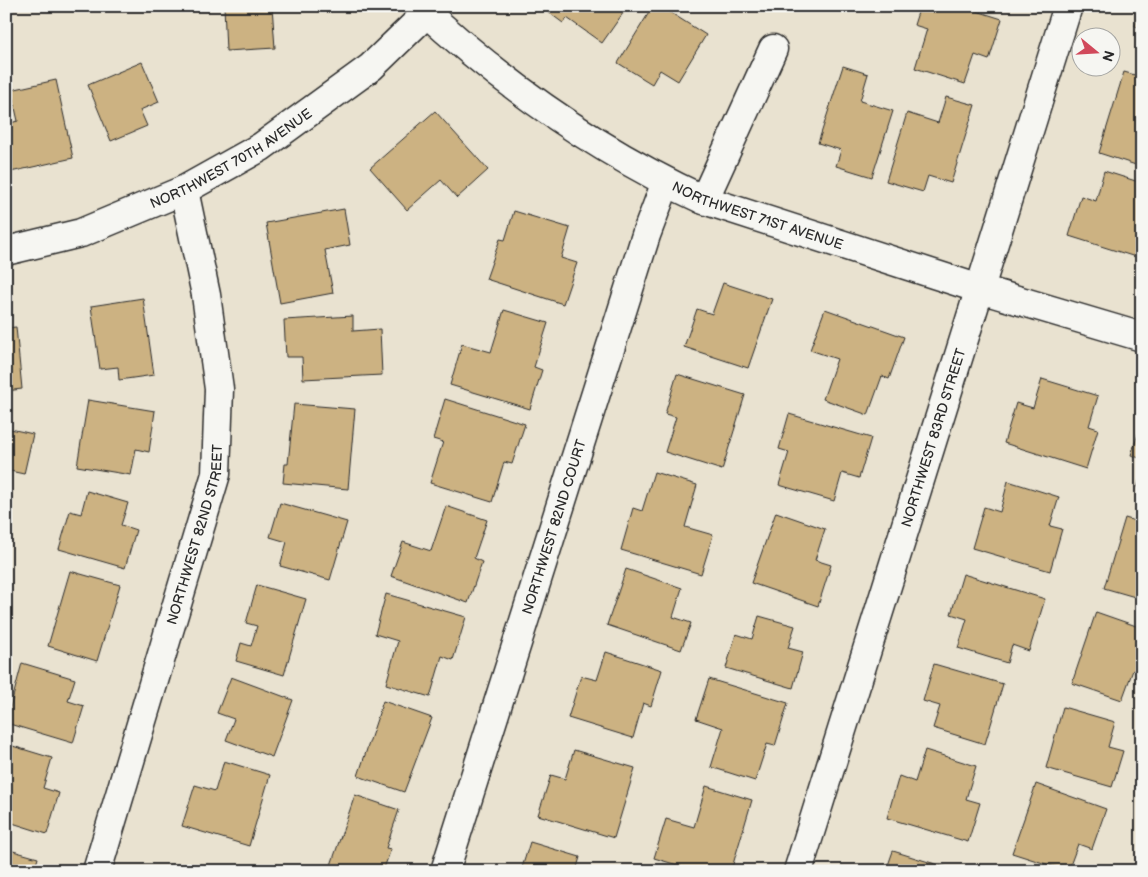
<svg xmlns="http://www.w3.org/2000/svg" width="1148" height="877" viewBox="0 0 1148 877" font-family="'Balsamiq Sans',sans-serif">
	<rect width="100%" height="100%" fill="#e9e2d0"/>
	<filter id="ink" filterUnits="userSpaceOnUse"><feTurbulence type="fractalNoise" baseFrequency=".02" numOctaves="2"/><feDisplacementMap in="SourceGraphic" scale="10" xChannelSelector="R" yChannelSelector="G"/><feConvolveMatrix kernelMatrix="1 2 1 2 8 2 1 2 1" color-interpolation-filters="sRGB"/></filter>
	<g filter="url(#ink)">
		<g fill="#ccb282" stroke="#2b2b2b">
			<polygon points="224,6 272,6 275,48 226,51"/>
			<polygon points="540,6 628,6 602,43 567,18 563,23"/>
			<polygon points="653,6 660,6 706,35 678,81 660,70 652,84 618,63"/>
			<polygon points="920,6 961,6 1002,19 989,60 975,55 965,84 915,68 927,29 914,25"/>
			<polygon points="1141,6 1142,6 1142,29 1135,26"/>
			<polygon points="142,62 159,102 140,110 147,126 111,141 88,85"/>
			<polygon points="843,66 868,74 860,101 893,111 872,177 836,166 841,150 818,143"/>
			<polygon points="1124,72 1142,77 1142,167 1099,153"/>
			<polygon points="56,80 73,158 6,173 6,124 18,121 11,90"/>
			<polygon points="946,97 975,105 951,183 928,176 923,192 886,181 907,113 938,123"/>
			<polygon points="435,111 488,170 457,198 441,180 407,210 370,168"/>
			<polygon points="1104,171 1142,183 1142,259 1069,236 1081,196 1096,201"/>
			<polygon points="344,209 350,245 325,250 333,293 280,303 266,223"/>
			<polygon points="514,211 570,228 561,258 577,263 563,304 486,279 500,239 505,240"/>
			<polygon points="723,283 772,299 748,368 684,347 697,309 712,314"/>
			<polygon points="143,298 154,375 119,380 118,367 100,369 91,306"/>
			<polygon points="825,309 904,337 889,379 882,376 868,415 823,399 837,359 810,350"/>
			<polygon points="504,310 548,323 534,367 542,370 530,409 450,385 462,344 491,352"/>
			<polygon points="353,316 353,331 380,329 382,375 303,379 302,357 286,357 284,320"/>
			<polygon points="16,327 22,389 6,391 6,328"/>
			<polygon points="677,374 745,395 722,470 665,452 676,417 665,414"/>
			<polygon points="1042,379 1098,396 1089,426 1098,429 1086,469 1004,443 1016,403 1033,408"/>
			<polygon points="445,399 525,424 512,464 504,462 492,502 430,483 443,442 433,439"/>
			<polygon points="88,400 155,411 149,452 136,449 131,475 77,466"/>
			<polygon points="294,404 355,409 348,489 283,483 285,464 288,464"/>
			<polygon points="789,414 871,438 859,478 842,473 834,501 779,485 789,452 779,449"/>
			<polygon points="1142,422 1142,459 1131,455"/>
			<polygon points="6,428 33,434 24,474 10,471 6,485"/>
			<polygon points="1142,471 1142,490 1137,488"/>
			<polygon points="654,472 697,485 685,527 713,535 701,574 621,550 633,508 642,511"/>
			<polygon points="1008,481 1059,497 1050,526 1062,529 1050,571 972,548 984,507 1000,512"/>
			<polygon points="87,491 128,503 121,525 136,530 125,568 59,549 70,511 81,514"/>
			<polygon points="280,503 347,522 330,580 280,566 287,542 270,537"/>
			<polygon points="446,506 487,520 474,558 482,562 468,603 391,576 403,542 431,551"/>
			<polygon points="776,512 825,529 815,560 831,565 818,606 751,583"/>
			<polygon points="1125,518 1142,523 1142,599 1104,588"/>
			<polygon points="626,569 682,588 673,617 691,623 681,650 607,625"/>
			<polygon points="70,571 120,585 97,661 48,646"/>
			<polygon points="963,574 1045,599 1029,651 1012,645 1007,663 958,648 967,619 951,614"/>
			<polygon points="257,585 306,599 284,675 236,661 241,643 251,646 257,626 246,623"/>
			<polygon points="386,594 466,617 453,660 442,656 430,697 386,684 398,641 375,634"/>
			<polygon points="1096,612 1142,628 1142,673 1133,670 1122,700 1072,683"/>
			<polygon points="759,616 795,626 788,648 803,652 793,688 726,668 736,634 752,639"/>
			<polygon points="606,652 662,670 651,706 643,703 633,738 568,718 581,676 597,680"/>
			<polygon points="22,663 75,679 68,701 84,706 73,743 6,723"/>
			<polygon points="934,664 1003,684 985,744 933,728 940,706 923,701"/>
			<polygon points="231,677 293,700 272,757 226,740 234,719 217,713"/>
			<polygon points="709,679 788,703 775,746 767,744 755,781 711,767 723,728 696,719"/>
			<polygon points="383,701 432,718 404,792 358,776"/>
			<polygon points="1063,707 1115,722 1108,747 1123,751 1112,787 1046,768"/>
			<polygon points="6,744 52,758 43,788 59,793 47,834 6,821"/>
			<polygon points="574,750 635,768 614,838 538,815 551,775 565,779"/>
			<polygon points="925,750 976,766 966,799 980,803 968,842 887,818 899,776 915,782"/>
			<polygon points="224,761 270,775 249,846 182,826 195,785 215,791"/>
			<polygon points="1036,784 1106,809 1092,849 1078,844 1068,871 1012,853"/>
			<polygon points="706,786 752,800 731,871 697,871 654,858 666,819 694,827"/>
			<polygon points="355,795 399,810 386,848 391,849 383,871 329,871"/>
			<polygon points="530,842 580,857 576,871 521,871"/>
			<polygon points="6,849 38,858 34,871 6,871"/>
			<polygon points="893,851 958,871 886,871"/>
		</g>
		<g fill="none" stroke-linecap="round" stroke-linejoin="round">
			<g stroke="#2b2b2b" stroke-width="31">
				<g id="minor">
					<path id="s1" d="M419,6C503,84 600,152 704,200L980,289L1142,337"/>
					<polyline points="704,200 773,49"/>
					<path id="s2" d="M6,251L81,233L184,190L261,147L371,67L434,6"/>
					<path id="s3" d="M97,871L216,474L219,389L206,295L184,190"/>
					<path id="s4" d="M445,871L646,235L666,182"/>
					<path id="s5" d="M798,871L1068,6"/>
				</g>
			</g>
			<use href="#minor" stroke="#f6f6f2" stroke-width="28"/>
		</g>
	</g>
	<g text-anchor="middle" dominant-baseline="central" stroke-width="5" stroke-linejoin="round" paint-order="stroke">
		<g font-size="14" fill="#2b2b2b" stroke="#f6f6f2">
			<text stroke="none"><textPath href="#s2" startOffset="245">NORTHWEST 70TH AVENUE</textPath></text>
			<text stroke="none"><textPath href="#s1" startOffset="402">NORTHWEST 71ST AVENUE</textPath></text>
			<text stroke="none"><textPath href="#s5" startOffset="454">NORTHWEST 83RD STREET</textPath></text>
			<text stroke="none"><textPath href="#s4" startOffset="361">NORTHWEST 82ND COURT</textPath></text>
			<text stroke="none"><textPath href="#s3" startOffset="351">NORTHWEST 82ND STREET</textPath></text>
		</g>
	</g>
	<rect width="1148" height="877" fill="none" stroke="#f6f6f2" stroke-width="25"/>
	<rect x="12" y="12" width="1123" height="852" fill="none" stroke="#2b2b2b" stroke-width="2" filter="url(#ink)"/>
	<g transform="translate(1096 52) rotate(108)"><circle r="24" fill="#f6f6f2" stroke="#a5a5a2"/>
	<path d="M0-4L9 19L0 12L-9 19Z" fill="#d1495b"/>
	<text y="-8" font-size="14" font-weight="bold" text-anchor="middle" fill="#2b2b2b">N</text>
	</g>
</svg>
